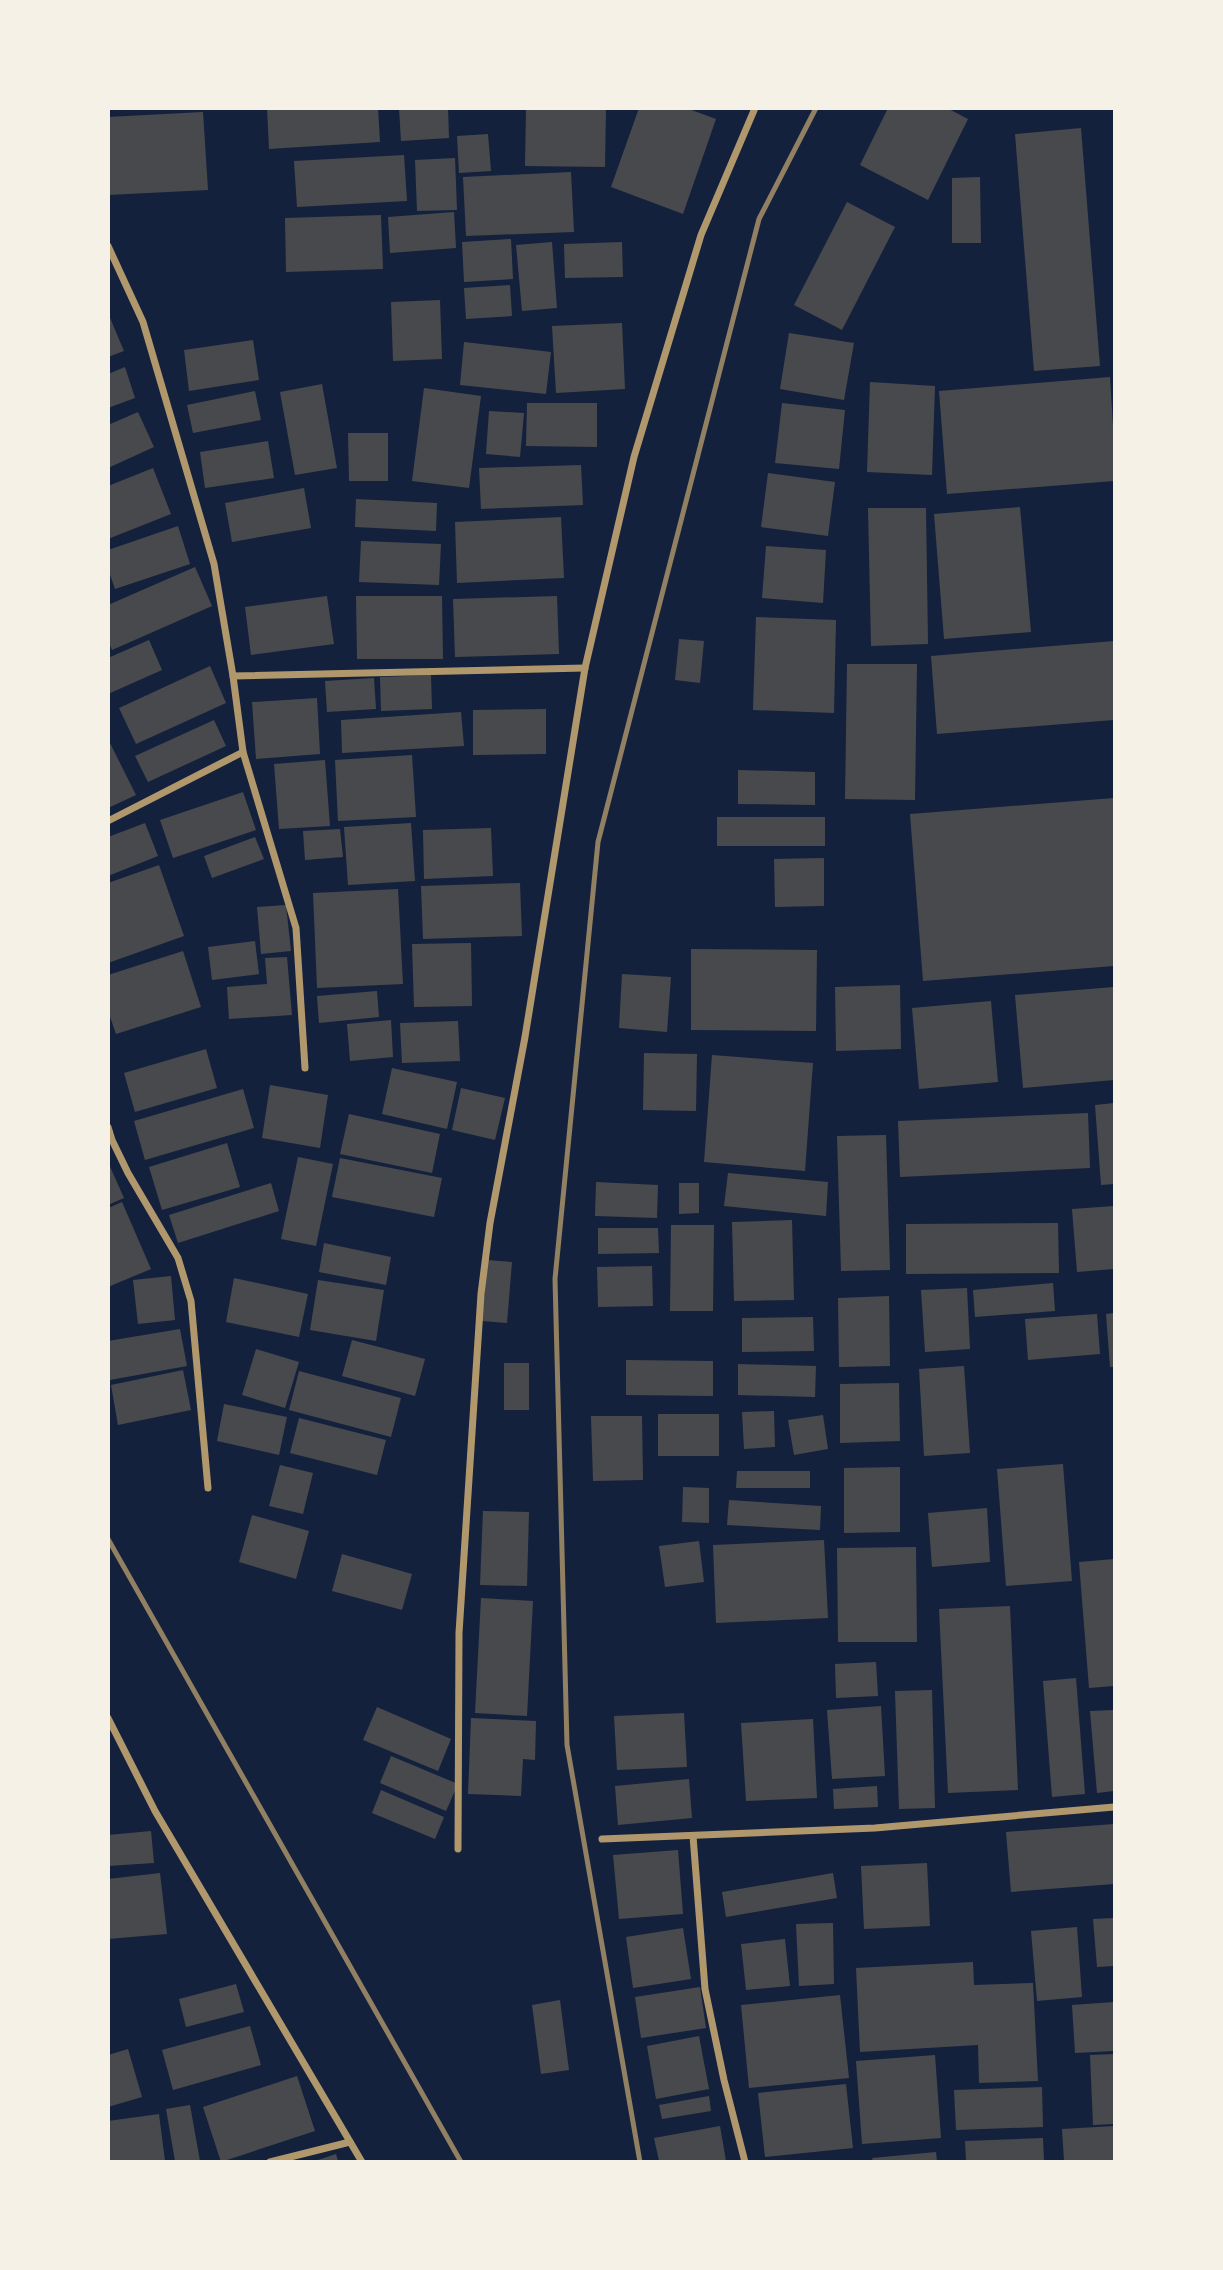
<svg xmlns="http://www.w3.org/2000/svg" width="1223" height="2270" viewBox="0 0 1223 2270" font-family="Helvetica,sans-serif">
	<rect width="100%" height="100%" fill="#14213d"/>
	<g fill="#48494c">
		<polygon points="267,108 378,108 380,142 269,149"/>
		<polygon points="399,108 448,108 449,138 401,141"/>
		<polygon points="526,108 606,108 605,167 525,166"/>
		<polygon points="639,108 686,108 716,119 683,214 611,187"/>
		<polygon points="888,108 947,108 968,119 928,200 860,165"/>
		<polygon points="203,112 208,190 108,195 108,117"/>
		<polygon points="1081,128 1100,366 1034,371 1015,134"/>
		<polygon points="488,134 491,171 459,173 457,136"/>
		<polygon points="404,155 407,201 297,207 294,161"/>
		<polygon points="455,158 457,210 417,211 415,160"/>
		<polygon points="571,172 574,232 466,236 463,177"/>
		<polygon points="980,177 981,243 952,243 952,178"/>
		<polygon points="847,202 895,227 842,330 794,305"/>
		<polygon points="454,212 456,248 390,253 388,217"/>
		<polygon points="381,215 383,269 286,272 285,218"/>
		<polygon points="511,239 513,279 464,282 462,242"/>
		<polygon points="552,242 557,308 522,311 516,245"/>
		<polygon points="622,242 623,277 565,278 564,244"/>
		<polygon points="510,285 512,316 466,319 464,288"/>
		<polygon points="440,300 442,359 393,361 391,302"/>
		<polygon points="108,313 124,351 108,357"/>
		<polygon points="622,323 625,389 556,393 552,326"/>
		<polygon points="789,333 854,343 844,400 780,389"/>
		<polygon points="253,340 259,380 189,391 184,350"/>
		<polygon points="464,342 551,352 546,394 460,385"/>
		<polygon points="125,367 135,398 108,408 108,374"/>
		<polygon points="1110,377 1114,443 1114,481 947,494 939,391"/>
		<polygon points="870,382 935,386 932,475 867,472"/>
		<polygon points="322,384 337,468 295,475 280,392"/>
		<polygon points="424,388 481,396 469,488 412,481"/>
		<polygon points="255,391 261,420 193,433 187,405"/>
		<polygon points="527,403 597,403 597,447 526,446"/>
		<polygon points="782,403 845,410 839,469 775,463"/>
		<polygon points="489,411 524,413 520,457 486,454"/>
		<polygon points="138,412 154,447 108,468 108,425"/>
		<polygon points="348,433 388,433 388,481 349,481"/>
		<polygon points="268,441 274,478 205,488 200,452"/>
		<polygon points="581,465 583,505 481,509 479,468"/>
		<polygon points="153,468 171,514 108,539 108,486"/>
		<polygon points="768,473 835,482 828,536 761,527"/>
		<polygon points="304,488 311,528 232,542 225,503"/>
		<polygon points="356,499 437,503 436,531 355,527"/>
		<polygon points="1020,507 1031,632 944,639 934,514"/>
		<polygon points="868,508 926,508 928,644 871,646"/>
		<polygon points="561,517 564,578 457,583 455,522"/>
		<polygon points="178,526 190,564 115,589 108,569 108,550"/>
		<polygon points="361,541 441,544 439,585 359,582"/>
		<polygon points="766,546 826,550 823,603 762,598"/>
		<polygon points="195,567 212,606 112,650 108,641 108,605"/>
		<polygon points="327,596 334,644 251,655 245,607"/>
		<polygon points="356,596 442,596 443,659 357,659"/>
		<polygon points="557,596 559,654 455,657 453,599"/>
		<polygon points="756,617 836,620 834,713 753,710"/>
		<polygon points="679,639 704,641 700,683 675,680"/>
		<polygon points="149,640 162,670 108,694 108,658"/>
		<polygon points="1114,641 1114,720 937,734 931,656"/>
		<polygon points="847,664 917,664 915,800 845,799"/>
		<polygon points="210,666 226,703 136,744 119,708"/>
		<polygon points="431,675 432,709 381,711 380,677"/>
		<polygon points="374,678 376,709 327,712 325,681"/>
		<polygon points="317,698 320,754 256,759 252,702"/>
		<polygon points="546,709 546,754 473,755 473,710"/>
		<polygon points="461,712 464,746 342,753 341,720"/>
		<polygon points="214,720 226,746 148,782 135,756"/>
		<polygon points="108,739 136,795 108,808"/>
		<polygon points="412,755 416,817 338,821 335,760"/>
		<polygon points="325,760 330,826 279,829 274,764"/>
		<polygon points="738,770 815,772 815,805 738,804"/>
		<polygon points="243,792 256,830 173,858 160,820"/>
		<polygon points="1114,798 1114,966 923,981 910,814"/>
		<rect x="717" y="817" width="108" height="29"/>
		<polygon points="145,823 158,856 108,876 108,837"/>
		<polygon points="411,823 415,881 348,885 344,827"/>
		<polygon points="491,828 493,876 424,879 423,830"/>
		<polygon points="340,829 343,857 305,860 303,831"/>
		<polygon points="255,837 264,859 212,878 204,856"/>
		<polygon points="824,858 824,906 775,907 774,859"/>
		<polygon points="159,865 184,936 108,963 108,883"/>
		<polygon points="520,883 522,936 423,939 421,886"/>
		<polygon points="398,889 403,984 317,988 313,893"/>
		<polygon points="286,905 291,951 261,954 257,907"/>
		<polygon points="255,941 259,974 212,980 208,947"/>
		<polygon points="471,943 472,1006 414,1007 412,944"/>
		<polygon points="691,949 817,950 816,1031 691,1030"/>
		<polygon points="183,951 201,1007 116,1034 108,1011 108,975"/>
		<polygon points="287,957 292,1015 229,1019 227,987 267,984 265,958"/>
		<polygon points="622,974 671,977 667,1032 619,1028"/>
		<polygon points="900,985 901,1049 836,1051 835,987"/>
		<polygon points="1114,987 1114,1080 1023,1088 1015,995"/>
		<polygon points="377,991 379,1017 319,1023 317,996"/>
		<polygon points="991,1001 998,1082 919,1089 912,1008"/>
		<polygon points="391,1020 393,1057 350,1061 347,1024"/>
		<polygon points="458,1021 460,1061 402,1063 400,1023"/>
		<polygon points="206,1049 217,1088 135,1112 124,1073"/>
		<polygon points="644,1053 697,1054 696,1111 643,1110"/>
		<polygon points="712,1055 813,1063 805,1171 704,1162"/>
		<polygon points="392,1068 457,1082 447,1129 382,1114"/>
		<polygon points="270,1085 328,1095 320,1148 262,1138"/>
		<polygon points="461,1088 505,1098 495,1140 452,1130"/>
		<polygon points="243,1089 254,1128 145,1160 134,1121"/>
		<polygon points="1114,1103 1114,1184 1101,1185 1095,1105"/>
		<polygon points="1088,1113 1090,1168 900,1177 898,1121"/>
		<polygon points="349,1114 440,1134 432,1173 340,1154"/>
		<polygon points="886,1135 890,1270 841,1271 837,1136"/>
		<polygon points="227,1143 240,1187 162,1210 149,1167"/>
		<polygon points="298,1157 333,1164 316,1246 281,1239"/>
		<polygon points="340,1158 442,1178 434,1217 332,1197"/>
		<polygon points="108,1162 124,1198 108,1205"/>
		<polygon points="728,1173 828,1182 826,1216 724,1206"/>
		<polygon points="596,1182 658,1185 657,1218 595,1216"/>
		<polygon points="271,1183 279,1211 178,1243 169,1215"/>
		<polygon points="679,1183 699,1183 699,1213 679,1214"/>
		<polygon points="122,1202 151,1269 108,1287 108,1208"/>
		<polygon points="1114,1206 1114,1269 1077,1272 1072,1209"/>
		<polygon points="792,1220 794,1300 734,1301 732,1222"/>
		<polygon points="1058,1223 1059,1273 906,1274 906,1224"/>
		<polygon points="671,1225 714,1225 713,1311 670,1311"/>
		<polygon points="598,1228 658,1228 659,1253 598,1254"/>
		<polygon points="324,1243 391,1257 386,1285 319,1272"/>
		<polygon points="487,1260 512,1262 507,1323 482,1321"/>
		<polygon points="652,1266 653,1306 598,1307 597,1267"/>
		<polygon points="171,1276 175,1320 138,1324 133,1280"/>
		<polygon points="234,1278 308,1294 299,1337 226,1322"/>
		<polygon points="318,1280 384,1290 376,1341 310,1330"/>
		<polygon points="1053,1283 1055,1311 975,1317 973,1290"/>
		<polygon points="967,1288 970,1349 925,1352 921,1290"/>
		<polygon points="889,1296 890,1366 839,1367 838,1298"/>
		<polygon points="1114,1313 1114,1367 1110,1367 1106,1314"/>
		<polygon points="1097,1314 1100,1354 1028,1360 1025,1319"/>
		<polygon points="813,1317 814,1351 742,1352 742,1318"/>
		<polygon points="180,1329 187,1366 110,1380 108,1341"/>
		<polygon points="352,1340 425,1359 415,1396 342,1376"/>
		<polygon points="256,1349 299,1362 285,1408 242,1395"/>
		<polygon points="626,1360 713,1361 713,1396 626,1395"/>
		<rect x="504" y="1363" width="25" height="47"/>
		<polygon points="738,1364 816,1366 815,1397 738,1395"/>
		<polygon points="964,1366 970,1453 924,1456 919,1369"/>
		<polygon points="183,1370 191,1410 118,1425 111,1385"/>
		<polygon points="299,1371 401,1398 391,1437 289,1410"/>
		<polygon points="899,1383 900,1441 840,1443 840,1384"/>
		<polygon points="224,1404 287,1417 279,1455 217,1441"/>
		<polygon points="774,1411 775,1447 744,1449 742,1412"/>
		<rect x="658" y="1414" width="61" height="42"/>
		<polygon points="823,1415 828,1449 794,1455 788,1420"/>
		<polygon points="591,1416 642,1416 643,1480 593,1481"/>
		<polygon points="299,1418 386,1440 377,1475 290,1453"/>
		<polygon points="1063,1464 1072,1581 1006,1586 997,1469"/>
		<polygon points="280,1465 313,1473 303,1514 269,1506"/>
		<polygon points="900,1467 900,1532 844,1533 844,1468"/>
		<polygon points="737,1471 810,1471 810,1488 736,1488"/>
		<polygon points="683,1487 709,1488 709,1523 682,1522"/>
		<polygon points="729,1500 821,1506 820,1530 727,1525"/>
		<polygon points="987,1508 990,1562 932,1567 928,1513"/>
		<polygon points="483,1511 529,1512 527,1586 480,1585"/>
		<polygon points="252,1515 309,1531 296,1579 239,1562"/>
		<polygon points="824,1540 828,1618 716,1623 713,1545"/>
		<polygon points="699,1541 704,1582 665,1587 659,1546"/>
		<polygon points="916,1547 917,1642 838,1642 837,1548"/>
		<polygon points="342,1554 412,1574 402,1610 332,1591"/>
		<polygon points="1114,1559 1114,1686 1089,1688 1079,1562"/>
		<polygon points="481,1598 533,1601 527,1716 475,1713"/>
		<polygon points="1010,1606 1018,1790 948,1793 939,1609"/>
		<polygon points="876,1662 878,1696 836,1698 835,1664"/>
		<polygon points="1076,1678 1085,1794 1052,1797 1043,1681"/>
		<polygon points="932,1690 935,1808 899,1809 895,1691"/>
		<polygon points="881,1706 885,1776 832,1779 827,1710"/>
		<polygon points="377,1707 451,1739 438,1771 363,1740"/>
		<polygon points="1114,1710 1114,1791 1097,1793 1090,1711"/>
		<polygon points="684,1713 687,1767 617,1770 614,1716"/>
		<polygon points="471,1718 536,1721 535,1760 523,1759 521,1796 468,1794"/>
		<polygon points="813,1719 817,1798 746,1801 741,1723"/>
		<polygon points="391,1756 458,1784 446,1811 380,1783"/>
		<polygon points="689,1779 692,1818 618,1825 615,1786"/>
		<polygon points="877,1786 878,1807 834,1809 833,1789"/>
		<polygon points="381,1790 444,1817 435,1839 372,1813"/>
		<polygon points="1114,1824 1114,1884 1011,1892 1006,1832"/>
		<polygon points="151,1831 154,1863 108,1866 108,1835"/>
		<polygon points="678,1850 683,1914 619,1919 613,1855"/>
		<polygon points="927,1863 930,1926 864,1929 861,1866"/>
		<polygon points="160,1873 167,1934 108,1939 108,1879"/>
		<polygon points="833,1873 837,1898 726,1917 722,1892"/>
		<polygon points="1114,1918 1114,1966 1097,1967 1093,1919"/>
		<polygon points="833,1923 834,1984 799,1986 796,1924"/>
		<polygon points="1077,1927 1082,1997 1037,2001 1031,1931"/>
		<polygon points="683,1928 691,1979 633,1988 626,1937"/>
		<polygon points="785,1939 790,1986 746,1990 741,1944"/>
		<polygon points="973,1962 974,1985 1033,1983 1038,2081 979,2083 978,2045 860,2052 856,1968"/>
		<polygon points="236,1984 244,2012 186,2027 179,1999"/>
		<polygon points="700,1987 706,2028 641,2038 635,1997"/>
		<polygon points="840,1995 849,2078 749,2088 741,2005"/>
		<polygon points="560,2000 569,2070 541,2074 532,2005"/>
		<polygon points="1114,2002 1114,2051 1075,2053 1072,2005"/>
		<polygon points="250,2026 261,2065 173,2090 162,2050"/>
		<polygon points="699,2036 709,2089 656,2099 647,2046"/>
		<polygon points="128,2049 142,2097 108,2107 108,2055"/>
		<polygon points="1114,2054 1114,2124 1093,2125 1090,2055"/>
		<polygon points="935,2055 941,2138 862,2144 856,2061"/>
		<polygon points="297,2076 315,2131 221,2162 203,2107"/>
		<polygon points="846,2084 853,2148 765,2157 758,2093"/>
		<polygon points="1042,2087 1043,2127 956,2130 954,2090"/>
		<polygon points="709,2096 711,2111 662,2119 659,2105"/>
		<polygon points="190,2105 200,2161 175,2161 166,2109"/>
		<polygon points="159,2114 165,2161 109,2161 108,2121"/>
		<polygon points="720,2126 726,2161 659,2161 654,2138"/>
		<polygon points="1114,2126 1114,2161 1064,2161 1062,2129"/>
		<polygon points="1043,2138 1044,2161 966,2161 965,2141"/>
		<polygon points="936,2152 937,2161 873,2161 872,2158"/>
		<polygon points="336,2154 338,2161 315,2161"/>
	</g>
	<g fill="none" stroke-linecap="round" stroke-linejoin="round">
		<g stroke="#b1986c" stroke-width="7">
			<polyline points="108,246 143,322 214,564 233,676 243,752 296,928 305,1068"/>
			<polyline points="233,676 585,668"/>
			<polyline points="108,821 243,752"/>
			<polyline points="108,1127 112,1140 128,1173 178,1258 191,1301 208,1488"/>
			<polyline points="108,1718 155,1811 362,2162"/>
			<polyline points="693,1836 705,1989 724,2080 745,2162"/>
			<polyline points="602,1839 875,1828 1114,1807"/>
			<polyline points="458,1849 459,1633 481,1294 490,1223 525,1037 585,668 634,457 701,235 755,108"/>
			<polyline points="270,2162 350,2142"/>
		</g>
		<g stroke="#918062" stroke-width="5">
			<polyline points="108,1539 461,2162"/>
			<polyline points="640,2162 567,1745 555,1279 598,842 759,219 816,108"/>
		</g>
	</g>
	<rect width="1223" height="2270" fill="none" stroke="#f6f1e7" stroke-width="220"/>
</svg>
